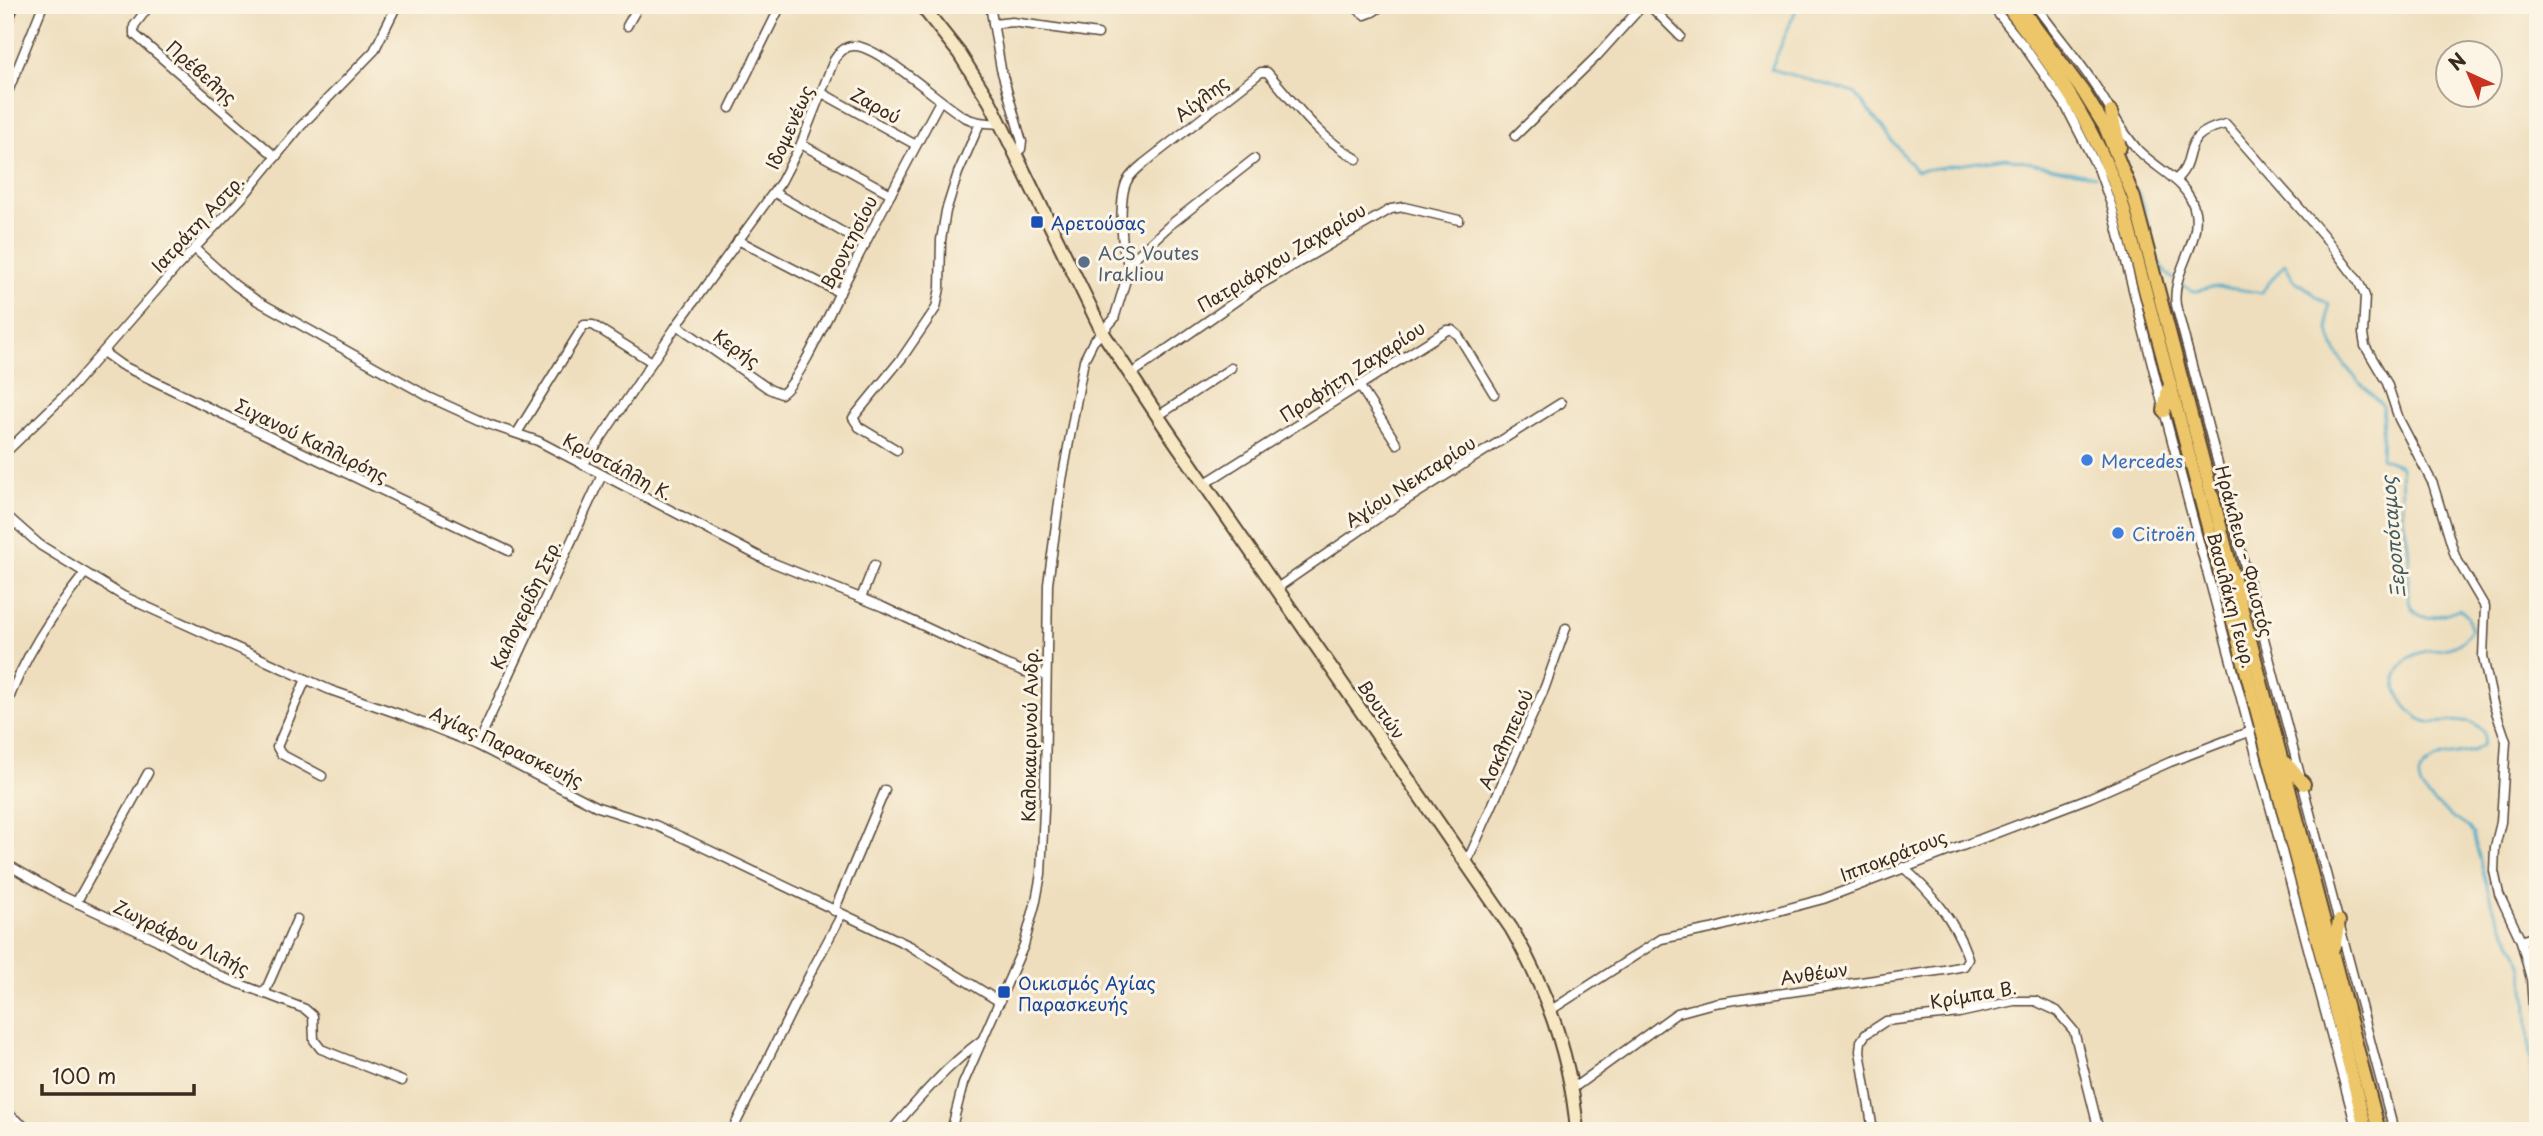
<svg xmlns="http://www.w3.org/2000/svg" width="2543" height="1136" viewBox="0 0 2543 1136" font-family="'Playpen Sans',sans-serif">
	<rect width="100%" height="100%" fill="#fcf5e5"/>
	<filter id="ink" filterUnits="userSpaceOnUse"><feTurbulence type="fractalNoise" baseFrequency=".0143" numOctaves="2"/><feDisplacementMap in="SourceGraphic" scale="14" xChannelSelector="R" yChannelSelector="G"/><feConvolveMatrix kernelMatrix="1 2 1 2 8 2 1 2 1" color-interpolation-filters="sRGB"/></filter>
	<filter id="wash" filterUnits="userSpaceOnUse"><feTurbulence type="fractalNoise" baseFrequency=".00686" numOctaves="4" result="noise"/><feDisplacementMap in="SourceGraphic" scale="28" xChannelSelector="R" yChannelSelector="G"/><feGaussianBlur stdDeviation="1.57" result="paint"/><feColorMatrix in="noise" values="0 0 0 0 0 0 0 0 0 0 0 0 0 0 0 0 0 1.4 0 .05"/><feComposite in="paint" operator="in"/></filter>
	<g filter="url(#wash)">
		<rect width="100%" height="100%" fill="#eedebd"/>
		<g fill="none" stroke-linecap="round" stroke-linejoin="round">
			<g stroke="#49a9c8" stroke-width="2.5">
				<polyline points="1798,5 1771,69 1855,93 1916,171 2006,158 2095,176"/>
				<polyline points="2136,189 2144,204 2151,239"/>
				<polyline points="2155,255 2165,272 2174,280"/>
				<path d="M2180,284C2203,298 2197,287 2216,287C2231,287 2247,291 2261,293L2285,263L2293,279L2329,305C2321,350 2355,377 2383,406L2381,458L2401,466C2402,482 2401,499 2403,515C2405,529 2409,544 2409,558C2410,573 2403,598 2414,611C2426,625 2446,612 2460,609L2468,617L2471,629C2456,661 2425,641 2406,661C2402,666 2397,672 2396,679C2394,694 2411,717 2425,721C2445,728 2472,710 2484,734L2483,744C2473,755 2456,752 2442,757C2386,777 2446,812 2469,828L2473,834L2492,905L2517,952L2522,968L2526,996L2533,1101L2538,1114"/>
			</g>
		</g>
	</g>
	<g filter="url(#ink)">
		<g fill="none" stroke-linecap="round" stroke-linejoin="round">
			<g stroke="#564536" stroke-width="11">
				<g id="street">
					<polyline points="150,5 134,26 134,34 276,157"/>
					<polyline points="990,5 1001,69 1022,142 1021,149 1015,154"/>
					<polyline points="1352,5 1365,15 1373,12 1383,5"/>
					<polyline points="1649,5 1680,36"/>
					<polyline points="1991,5 2024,46 2064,103 2099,171 2112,207 2164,411 2357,1131"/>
					<path d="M2035,5C2055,33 2078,59 2096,87C2110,108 2121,131 2138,150C2157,170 2190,182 2195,212C2201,244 2171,272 2176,305L2394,1131"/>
					<polyline points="993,24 1012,22 1098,34"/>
					<polyline points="627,26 639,5"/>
					<polyline points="822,93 916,145"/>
					<polyline points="5,99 43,5"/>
					<polyline points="730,108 781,5"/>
					<polyline points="1515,136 1597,56 1643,5"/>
					<polyline points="801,144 891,194"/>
					<path d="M2175,180C2200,160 2175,136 2226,124L2324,236L2358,281L2365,296L2363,334L2365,346L2387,383L2399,419L2433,484L2455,556L2485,607L2483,657L2493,703L2506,741L2501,822L2495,847L2494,871L2499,894L2521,941L2531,979L2538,1074"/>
					<polyline points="775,193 865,245"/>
					<polyline points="738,240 840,293"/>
					<polyline points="195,249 235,285 256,300 431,398 488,424 538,441 766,560 883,607 1000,662 1025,672 1046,675"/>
					<path d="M1129,265C1120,250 1119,197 1127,181C1131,174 1137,169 1143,164L1261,72H1267C1298,107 1316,135 1357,159"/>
					<path d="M677,325L769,389L781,394C797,386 830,312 840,292C873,228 906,164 940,101"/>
					<polyline points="103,352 121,365 220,413 509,551"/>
					<polyline points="1130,375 1256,287 1391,209 1404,207 1459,220"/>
					<polyline points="1359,385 1397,444"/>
					<polyline points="1158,416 1231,368"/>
					<polyline points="517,433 584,325 593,325 652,362"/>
					<polyline points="897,450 859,427 853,418 902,358 936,308 940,288 941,240 946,211 958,173 980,123"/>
					<polyline points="5,453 65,395 176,268 241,199 301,126 374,51 397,5"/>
					<path d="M583,465L677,325L781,182L801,144L834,60C839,52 845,45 855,46C880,47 939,102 964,117C976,123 988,123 1001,124"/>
					<polyline points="1204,484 1447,330 1452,330 1458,335 1494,394"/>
					<polyline points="5,514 40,545 123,596 330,690 405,716 477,745 598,807 655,825 690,841 910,946 1000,1002"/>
					<polyline points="1277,588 1387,512 1561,403"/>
					<polyline points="861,598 874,565"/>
					<polyline points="306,679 277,747 281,754 322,776"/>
					<path d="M5,710C22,659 52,615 85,573"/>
					<polyline points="477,745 602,475"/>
					<polyline points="1467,862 1545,687 1566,628"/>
					<polyline points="5,863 60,895 155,939 222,977 305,1009 313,1016 314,1040 321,1049 402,1081"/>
					<polyline points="76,903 148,773"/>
					<polyline points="834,911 885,790"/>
					<polyline points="2521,941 2538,935"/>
					<polyline points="264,994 297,919"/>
					<polyline points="1551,1010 1661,939 1711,929 1823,899 2091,797 2170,762 2251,731"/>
					<path d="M1572,1089L1677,1013L1714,1003L1944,970L1964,966L1968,959L1967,955C1954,919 1931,892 1903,867"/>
					<polyline points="5,1112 31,1131"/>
					<polyline points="12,1117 16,1131"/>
					<polyline points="732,1131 810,974 842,914"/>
					<path d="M891,1131C920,1097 947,1066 982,1040"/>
					<polyline points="951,1131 963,1084 1024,945 1036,901 1041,874 1045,788 1048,584 1062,480 1084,360 1093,342 1114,319 1132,260 1170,225 1254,159"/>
					<polyline points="1873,1131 1860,1051 1861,1041 1866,1034 1886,1021 1959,1013 2014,1001 2035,1001 2057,1011 2074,1031 2099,1131"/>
				</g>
			</g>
			<g stroke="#564536" stroke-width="16">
				<path id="secondary" d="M921,5L959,53L990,102L1103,333L1165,427L1511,928C1548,992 1571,1057 1577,1131"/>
			</g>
			<g stroke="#564536" stroke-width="16">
				<g id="primary">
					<path d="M2006,5C2054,66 2097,130 2122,203L2322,957L2366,1131"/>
					<polyline points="2019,5 2084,93 2105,127 2134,198 2379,1131"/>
					<polyline points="2111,112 2120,147"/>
					<polyline points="2164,411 2168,389"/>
					<polyline points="2286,763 2304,784"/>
					<polyline points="2334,947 2339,921"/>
				</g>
			</g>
			<g stroke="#564536" stroke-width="18">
				<polyline id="highway" points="5,20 11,5"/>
			</g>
			<use href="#street" stroke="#fff" stroke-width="8"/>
			<use href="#secondary" stroke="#f7e8c3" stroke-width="12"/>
			<use href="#primary" stroke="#ecc669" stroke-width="12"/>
			<use href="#highway" stroke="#ecc669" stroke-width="14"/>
		</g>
	</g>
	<g fill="#1a4fb4" stroke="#fcf5e5" stroke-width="2.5">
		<rect x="1030" y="215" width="14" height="14" rx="3.5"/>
		<rect x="997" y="985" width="14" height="14" rx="3.5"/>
	</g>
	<circle fill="#5c6f8a" stroke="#fcf5e5" stroke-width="2.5" cx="1084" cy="262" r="7"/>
	<g fill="#3f7fe0" stroke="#fcf5e5" stroke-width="2.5">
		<circle cx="2087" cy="460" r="7"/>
		<circle cx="2118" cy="533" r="7"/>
	</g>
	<g text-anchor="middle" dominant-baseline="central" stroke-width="6" stroke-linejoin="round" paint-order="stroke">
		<g font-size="18" fill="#3b2a1e" stroke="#fcf5e5">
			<text transform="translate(202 72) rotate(41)">Πρέβελης</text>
			<text transform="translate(1201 98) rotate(-38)">Αίγλης</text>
			<text transform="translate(876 105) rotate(29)">Ζαρού</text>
			<text transform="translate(789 127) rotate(-66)">Ιδομενέως</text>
			<text transform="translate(197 223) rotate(-47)">Ιατράτη Αστρ.</text>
			<text transform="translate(848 242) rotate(-63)">Βροντησίου</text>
			<text transform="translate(1281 257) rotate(-31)">Πατριάρχου Ζαχαρίου</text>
			<text transform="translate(737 348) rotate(35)">Κερής</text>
			<text transform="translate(1352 371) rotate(-33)">Προφήτη Ζαχαρίου</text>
			<text transform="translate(312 440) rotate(26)">Σιγανού Καλλιρόης</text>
			<text transform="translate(618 466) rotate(28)">Κρυστάλλη Κ.</text>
			<text transform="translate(1410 481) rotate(-33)">Αγίου Νεκταρίου</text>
			<text transform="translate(2245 551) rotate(75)">Ηράκλειο - Φαιστός</text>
			<text transform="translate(2232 600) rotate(75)">Βασιλάκη Γεωρ.</text>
			<text transform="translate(525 604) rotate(-65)">Καλογερίδη Στρ.</text>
			<text transform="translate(1382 709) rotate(55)">Βουτών</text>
			<text transform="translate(1029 735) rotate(-89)">Καλοκαιρινού Ανδρ.</text>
			<text transform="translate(1505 739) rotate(-66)">Ασκληπειού</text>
			<text transform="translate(507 746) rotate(25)">Αγίας Παρασκευής</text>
			<text transform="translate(1893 855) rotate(-21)">Ιπποκράτους</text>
			<text transform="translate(182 937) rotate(26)">Ζωγράφου Λιλής</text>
			<text transform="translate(1814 973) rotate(-8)">Ανθέων</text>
			<text transform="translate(1973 994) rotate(-10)">Κρίμπα Β.</text>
		</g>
		<g font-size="18" fill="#164399" stroke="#fcf5e5" text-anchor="start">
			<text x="1051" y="222">Αρετούσας</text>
			<text x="1018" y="982">Οικισμός Αγίας<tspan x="1018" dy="21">Παρασκευής</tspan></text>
		</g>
		<g font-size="18" fill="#4e5e75" stroke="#fcf5e5" text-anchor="start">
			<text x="1098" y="252">ACS Voutes<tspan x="1098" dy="21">Irakliou</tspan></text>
		</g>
		<g font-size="18" fill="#366cbe" stroke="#fcf5e5" text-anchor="start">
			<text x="2101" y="460">Mercedes</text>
			<text x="2132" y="533">Citroën</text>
		</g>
		<g font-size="19" font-style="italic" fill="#415d62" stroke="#fcf5e5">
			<text transform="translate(2392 537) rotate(-95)">Ξεροπόταμος</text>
		</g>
	</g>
	<rect width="2543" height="1136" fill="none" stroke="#fcf5e5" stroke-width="28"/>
	<g transform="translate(2469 74) rotate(316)"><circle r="33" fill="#fcf5e5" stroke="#afa495" stroke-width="2"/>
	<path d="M0-5L12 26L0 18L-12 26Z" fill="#c8321e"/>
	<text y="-10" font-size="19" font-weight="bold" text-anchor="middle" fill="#3b2a1e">N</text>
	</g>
	<path d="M42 1084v10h152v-10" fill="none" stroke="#3b2a1e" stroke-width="3.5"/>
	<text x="52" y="1084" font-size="21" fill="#3b2a1e" stroke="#fcf5e5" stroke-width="5" paint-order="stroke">100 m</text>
</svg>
